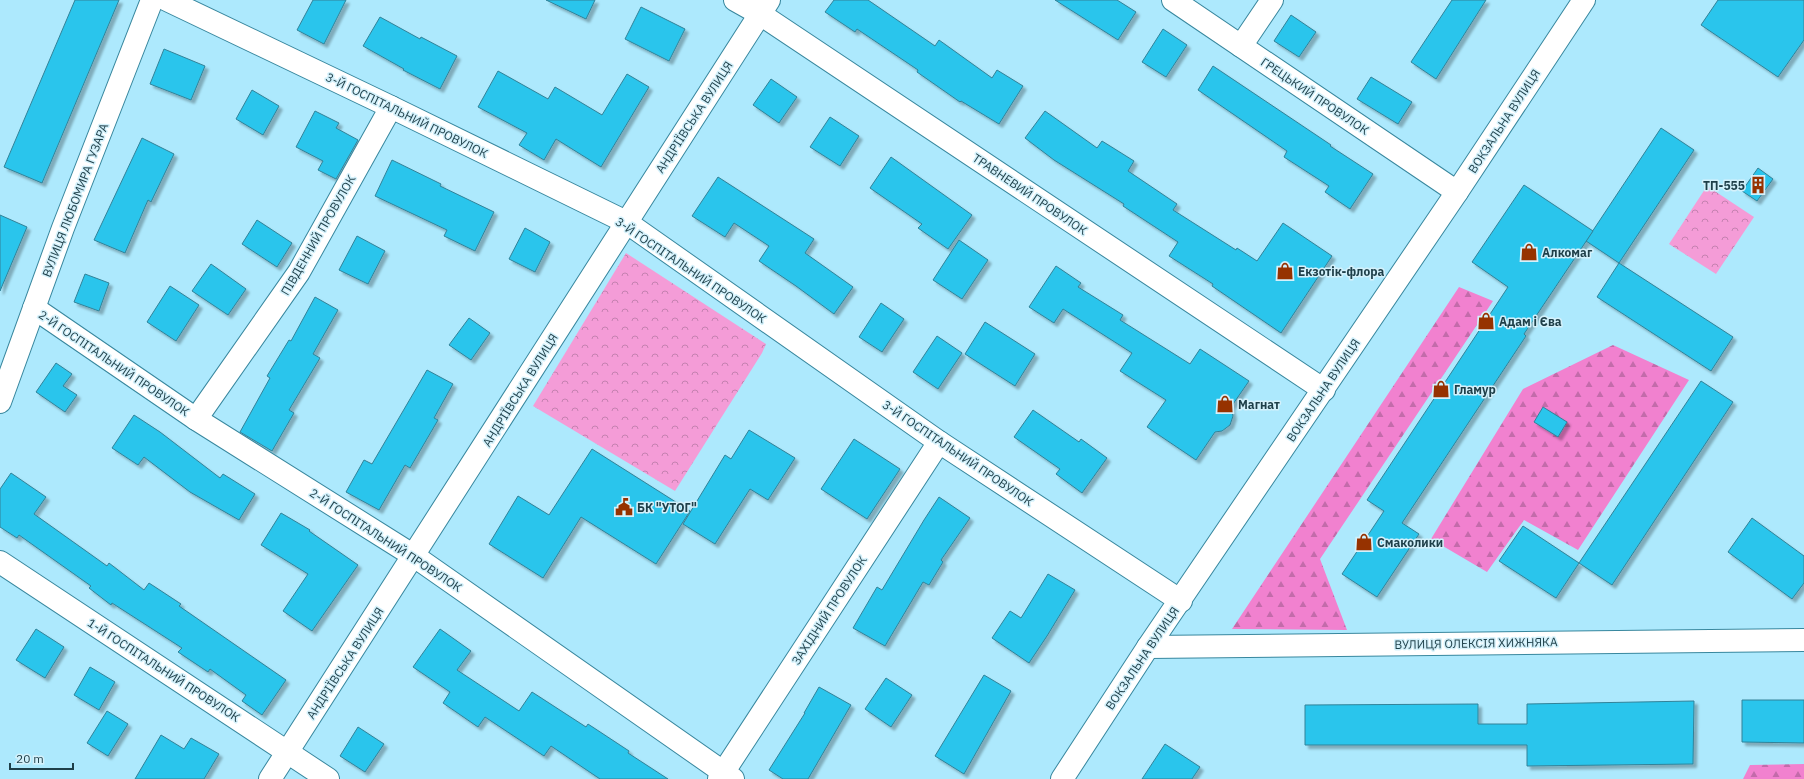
<svg xmlns="http://www.w3.org/2000/svg" width="1804" height="779" viewBox="0 0 1804 779" font-family="'IBM Plex Sans',sans-serif">
	<defs>
		<pattern id="forest-firs" width="22" height="20" patternUnits="userSpaceOnUse"><rect width="22" height="20" fill="#f181cf"/><path d="M5 1l3.5 6h-7zM16 11l3.5 6h-7z" fill="#c36baa"/></pattern>
		<pattern id="park-crowns" width="20" height="18" patternUnits="userSpaceOnUse"><rect width="20" height="18" fill="#f49cd7"/><path d="M2 6a3 3 0 1 1 6 0M12 15a3 3 0 1 1 6 0" fill="none" stroke="#c581b0"/></pattern>
		<filter id="shadow"><feDropShadow dx="3.5" dy="3.5" stdDeviation="1" flood-color="#0004"/></filter>
	</defs>
	<rect width="100%" height="100%" fill="#ade9fd"/>
	<g fill="url(#forest-firs)">
		<polygon points="1459,287 1493,301 1320,559 1347,630 1232,629"/>
		<polygon points="1613,345 1689,380 1578,550 1524,520 1487,572 1431,539 1523,389"/>
		<polygon points="1804,764 1804,779 1743,779 1750,765"/>
	</g>
	<g fill="url(#park-crowns)">
		<polygon points="1707,186 1754,217 1716,274 1669,244"/>
		<polygon points="626,253 766,344 762,353 675,491 533,406"/>
	</g>
	<g fill="#29c5ec" stroke="#328298" filter="url(#shadow)">
		<polygon points="75,0 119,0 42,183 4,167"/>
		<polygon points="313,0 346,0 324,44 297,30"/>
		<polygon points="546,0 595,0 586,19"/>
		<polygon points="834,0 868,0 935,46 939,40 992,78 997,70 1023,86 999,124 961,101 960,102 917,72 918,70 857,29 855,32 825,12"/>
		<polygon points="1055,0 1117,0 1136,12 1118,40"/>
		<polygon points="1452,0 1486,0 1436,79 1411,62"/>
		<polygon points="1718,0 1804,0 1804,40 1778,77 1701,25"/>
		<polygon points="641,7 685,29 669,61 625,39"/>
		<polygon points="1291,15 1316,32 1299,57 1274,41"/>
		<polygon points="380,17 420,39 421,37 457,56 440,89 403,70 404,69 363,46"/>
		<polygon points="1163,29 1187,45 1166,77 1142,62"/>
		<polygon points="164,49 205,66 191,100 150,84"/>
		<polygon points="1213,66 1331,145 1330,146 1373,174 1350,209 1325,192 1329,186 1284,157 1287,151 1198,90"/>
		<polygon points="498,71 548,99 555,87 602,115 627,74 649,87 601,167 556,139 544,160 519,145 527,133 478,107"/>
		<polygon points="1371,77 1412,102 1398,124 1357,99"/>
		<polygon points="771,79 797,97 779,123 753,105"/>
		<polygon points="252,90 279,106 263,135 236,119"/>
		<polygon points="315,111 339,123 336,128 358,140 336,179 318,170 323,161 296,147"/>
		<polygon points="1045,111 1097,148 1102,141 1134,161 1128,171 1177,204 1173,210 1236,250 1237,248 1257,261 1283,223 1332,256 1281,333 1212,286 1213,284 1169,256 1178,242 1123,206 1124,204 1054,160 1025,138"/>
		<polygon points="830,117 859,136 840,166 810,147"/>
		<polygon points="1661,128 1694,150 1619,263 1586,241"/>
		<polygon points="142,138 174,154 151,202 148,200 125,253 94,240"/>
		<polygon points="891,157 972,215 948,249 918,228 922,224 870,188"/>
		<polygon points="392,160 441,184 440,186 494,212 475,251 444,236 447,230 375,196"/>
		<polygon points="1758,168 1773,179 1757,201 1742,191"/>
		<polygon points="718,177 814,239 805,253 853,287 834,314 796,286 759,261 769,246 734,223 725,237 692,216"/>
		<polygon points="1524,185 1593,231 1524,334 1526,336 1402,523 1419,534 1377,597 1342,574 1384,511 1367,500 1508,287 1472,262"/>
		<polygon points="0,215 27,227 0,291"/>
		<polygon points="257,220 292,243 277,267 242,244"/>
		<polygon points="525,228 550,242 535,272 509,259"/>
		<polygon points="357,236 385,251 368,284 339,270"/>
		<polygon points="959,240 988,260 962,299 933,280"/>
		<polygon points="1619,263 1733,337 1711,371 1597,297"/>
		<polygon points="211,264 246,289 228,315 192,291"/>
		<polygon points="1056,266 1081,283 1078,287 1123,315 1120,320 1190,364 1200,349 1249,381 1231,407 1233,416 1230,425 1222,431 1215,432 1196,460 1147,427 1166,400 1120,371 1132,353 1063,309 1054,323 1029,307"/>
		<polygon points="85,274 109,283 99,311 74,302"/>
		<polygon points="170,286 199,305 176,341 147,322"/>
		<polygon points="315,297 338,310 313,354 320,358 289,410 294,413 272,451 240,432 270,378 267,376 289,340 291,341"/>
		<polygon points="881,303 904,319 882,352 859,337"/>
		<polygon points="469,318 490,333 471,360 449,345"/>
		<polygon points="985,322 1035,354 1015,386 965,354"/>
		<polygon points="937,336 962,353 938,389 913,372"/>
		<polygon points="56,363 72,374 63,386 77,395 65,412 36,392"/>
		<polygon points="427,370 453,384 434,418 438,420 410,468 405,465 379,510 346,492 364,460 372,464"/>
		<polygon points="1701,381 1733,402 1612,585 1579,563"/>
		<polygon points="1543,407 1567,422 1558,437 1534,422"/>
		<polygon points="1033,410 1079,442 1081,439 1107,458 1082,493 1056,474 1060,469 1014,437"/>
		<polygon points="134,415 160,432 220,478 223,474 255,494 239,520 190,492 144,457 138,465 112,448"/>
		<polygon points="749,430 795,458 768,500 750,489 715,544 683,524 725,455 731,459"/>
		<polygon points="854,439 900,469 867,519 821,489"/>
		<polygon points="592,449 690,511 656,564 581,517 543,578 489,544 518,496 549,515"/>
		<polygon points="11,473 46,497 34,514 107,566 109,563 144,590 149,583 181,604 179,606 286,680 262,715 242,701 246,695 210,669 208,672 178,652 182,648 112,603 111,605 89,588 91,586 19,535 17,538 0,527 0,489"/>
		<polygon points="939,497 970,518 941,560 943,562 929,585 923,582 885,646 853,628 877,587 882,590 924,520"/>
		<polygon points="281,513 310,530 309,531 358,565 312,631 283,611 308,574 261,545"/>
		<polygon points="1752,518 1804,556 1804,583 1792,599 1728,552"/>
		<polygon points="1523,526 1579,563 1556,598 1499,561"/>
		<polygon points="1048,574 1075,590 1047,636 1029,663 992,638 1010,611 1021,618"/>
		<polygon points="36,629 64,647 45,678 16,660"/>
		<polygon points="440,629 471,651 457,670 519,711 532,692 586,727 588,724 629,751 628,753 668,779 600,779 551,746 544,756 485,717 478,727 443,703 450,692 413,667"/>
		<polygon points="90,667 115,682 99,710 74,695"/>
		<polygon points="984,675 1011,691 964,774 935,756"/>
		<polygon points="886,678 912,695 891,727 865,709"/>
		<polygon points="819,687 851,705 808,779 783,779 769,770 805,713 804,713"/>
		<polygon points="1742,700 1804,700 1804,743 1742,742"/>
		<polygon points="1694,701 1693,764 1527,766 1527,745 1305,745 1305,705 1478,704 1478,724 1527,724 1527,704"/>
		<polygon points="107,711 128,724 108,756 87,743"/>
		<polygon points="358,727 384,744 365,772 340,756"/>
		<polygon points="161,735 184,749 191,738 219,754 204,779 135,779"/>
		<polygon points="1165,744 1200,767 1192,779 1142,779"/>
	</g>
	<g fill="none" stroke-linecap="round" stroke-linejoin="round">
		<g stroke="#38879e" stroke-width="24">
			<g id="street">
				<polyline points="167,0 391,107 626,222 939,442 1181,601"/>
				<polyline points="735,0 760,14 1324,390"/>
				<polyline points="1173,0 1457,192"/>
				<polyline points="1241,46 1272,0"/>
				<polyline points="34,308 196,419 414,556 733,779"/>
				<polyline points="0,402 63,228 152,0"/>
				<polyline points="196,419 299,272 391,107"/>
				<polyline points="0,562 328,779"/>
				<polyline points="719,779 939,442"/>
			</g>
		</g>
		<g stroke="#38879e" stroke-width="24">
			<g id="secondary">
				<polyline points="1148,647 1804,640"/>
				<polyline points="270,779 769,0"/>
				<polyline points="1062,779 1148,647 1457,192 1584,0"/>
			</g>
		</g>
		<use href="#street" stroke="#fff" stroke-width="22"/>
		<use href="#secondary" stroke="#fff" stroke-width="22"/>
	</g>
	<defs>
		<g id="building-bare" transform="scale(1.38)"><path d="M-4-6H4V6H1V3H-1V6H-4ZM-2.5-4.3h1.7v1.8h-1.7ZM.8-4.3h1.7v1.8H.8ZM-2.5-1h1.7V.8h-1.7ZM.8-1h1.7V.8H.8Z" fill="#963200" stroke="#d4f1fb" stroke-width="2.5" paint-order="stroke"/></g>
		<g id="shop-bare" transform="scale(1.38)"><path d="M-5-2.5h2.3a2.7 3.5 0 0 1 5.4 0H5L5.5 6h-11ZM-1.5-2.5h3a1.5 2.3 0 0 0-3 0Z" fill="#963200" stroke="#d4f1fb" stroke-width="2.5" paint-order="stroke"/></g>
		<g id="civic-bare" transform="scale(1.38)"><path d="M-.6-6.5H3V-4.5H.6V-3L4-1V1h2V6H-6V1h2V-1L-.6-3ZM-1.2 2.5V6h2.4V2.5Z" fill="#963200" stroke="#d4f1fb" stroke-width="2.5" paint-order="stroke"/></g>
	</defs>
	<g fill-rule="evenodd">
		<use href="#building-bare" x="1758" y="185"/>
		<use href="#shop-bare" x="1529" y="252"/>
		<use href="#shop-bare" x="1285" y="271"/>
		<use href="#shop-bare" x="1486" y="321"/>
		<use href="#shop-bare" x="1441" y="389"/>
		<use href="#shop-bare" x="1225" y="404"/>
		<use href="#civic-bare" x="624" y="507"/>
		<use href="#shop-bare" x="1364" y="542"/>
	</g>
	<g text-anchor="middle" dominant-baseline="central" stroke-width="3" stroke-linejoin="round" paint-order="stroke">
		<g font-size="12" fill="#1e3f49" stroke="#d4f1fb">
			<text transform="translate(1315 96) rotate(34)">ГРЕЦЬКИЙ ПРОВУЛОК</text>
			<text transform="translate(407 115) rotate(26)">3-Й ГОСПІТАЛЬНИЙ ПРОВУЛОК</text>
			<text transform="translate(694 117) rotate(-57)">АНДРІЇВСЬКА ВУЛИЦЯ</text>
			<text transform="translate(1504 121) rotate(-57)">ВОКЗАЛЬНА ВУЛИЦЯ</text>
			<text transform="translate(1030 194) rotate(34)">ТРАВНЕВИЙ ПРОВУЛОК</text>
			<text transform="translate(75 200) rotate(-69)">ВУЛИЦЯ ЛЮБОМИРА ГУЗАРА</text>
			<text transform="translate(318 235) rotate(-60)">ПІВДЕННИЙ ПРОВУЛОК</text>
			<text transform="translate(691 270) rotate(34)">3-Й ГОСПІТАЛЬНИЙ ПРОВУЛОК</text>
			<text transform="translate(114 363) rotate(34)">2-Й ГОСПІТАЛЬНИЙ ПРОВУЛОК</text>
			<text transform="translate(520 390) rotate(-58)">АНДРІЇВСЬКА ВУЛИЦЯ</text>
			<text transform="translate(1323 390) rotate(-56)">ВОКЗАЛЬНА ВУЛИЦЯ</text>
			<text transform="translate(958 453) rotate(34)">3-Й ГОСПІТАЛЬНИЙ ПРОВУЛОК</text>
			<text transform="translate(386 540) rotate(33)">2-Й ГОСПІТАЛЬНИЙ ПРОВУЛОК</text>
			<text transform="translate(829 610) rotate(-57)">ЗАХІДНИЙ ПРОВУЛОК</text>
			<text transform="translate(1476 643) rotate(-1)">ВУЛИЦЯ ОЛЕКСІЯ ХИЖНЯКА</text>
			<text transform="translate(1142 658) rotate(-56)">ВОКЗАЛЬНА ВУЛИЦЯ</text>
			<text transform="translate(345 663) rotate(-57)">АНДРІЇВСЬКА ВУЛИЦЯ</text>
			<text transform="translate(164 670) rotate(33)">1-Й ГОСПІТАЛЬНИЙ ПРОВУЛОК</text>
		</g>
		<g font-size="12" font-weight="bold" fill="#1e3f49" stroke="#d4f1fb" text-anchor="start">
			<text x="1745" y="185" text-anchor="end">ТП-555</text>
			<text x="1542" y="252">Алкомаг</text>
			<text x="1298" y="271">Екзотік-флора</text>
			<text x="1499" y="321">Адам і Єва</text>
			<text x="1454" y="389">Гламур</text>
			<text x="1238" y="404">Магнат</text>
			<text x="637" y="507">БК "УТОГ"</text>
			<text x="1377" y="542">Смаколики</text>
		</g>
	</g>
	<path d="M10 763v6h63v-6" fill="none" stroke="#1e3f49" stroke-width="2"/>
	<text x="16" y="763" font-size="12" fill="#1e3f49" stroke="#d4f1fb" stroke-width="3" paint-order="stroke">20 m</text>
</svg>
